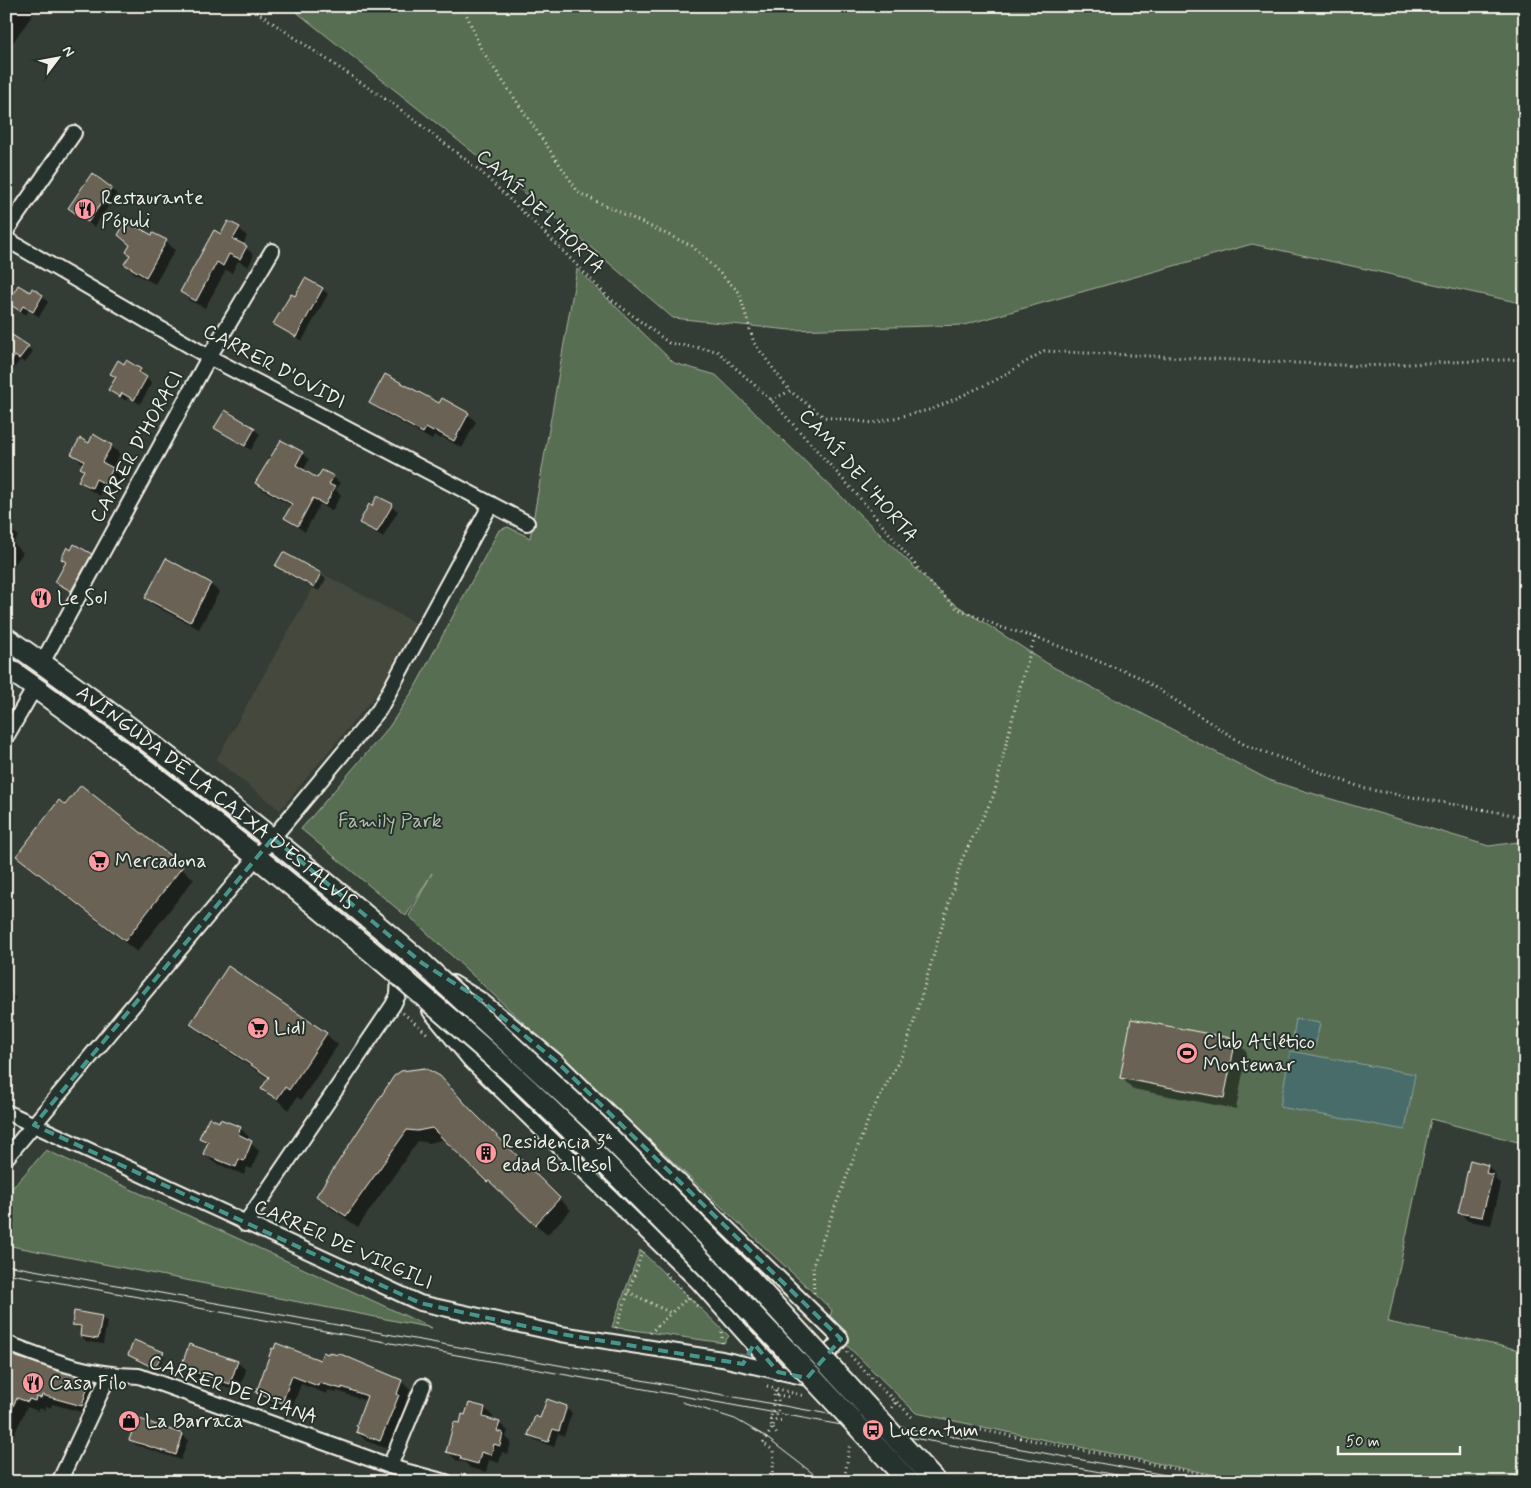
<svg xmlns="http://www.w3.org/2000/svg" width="1531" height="1488" viewBox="0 0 1531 1488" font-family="Mynerve,sans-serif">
	<rect width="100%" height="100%" fill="#343d35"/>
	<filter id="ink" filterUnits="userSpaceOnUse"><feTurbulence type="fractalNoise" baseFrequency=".02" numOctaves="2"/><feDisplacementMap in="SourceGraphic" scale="10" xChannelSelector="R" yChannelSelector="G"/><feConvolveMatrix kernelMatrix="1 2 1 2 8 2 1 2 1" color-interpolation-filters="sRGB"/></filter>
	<g filter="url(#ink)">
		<polygon fill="#44483e" points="321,573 417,624 388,680 280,810 216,760"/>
		<g fill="#586e52" stroke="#a6b09d">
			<polygon points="289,6 1525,6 1525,304 1252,244 964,325 790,330 673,318 567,227"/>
			<polygon points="577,269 674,363 716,375 947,599 1053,667 1271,781 1489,846 1525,841 1525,1144 1431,1119 1388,1322 1525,1351 1525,1482 1248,1482 916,1413 827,1326 832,1310 409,916 432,873 406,916 301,829 389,727 414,689 499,530 508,527 530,538"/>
			<polygon points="46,1150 432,1328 6,1245 6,1195"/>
			<polygon points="640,1250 729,1336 724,1343 612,1327"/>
		</g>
		<g fill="#476c6b" stroke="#8ca19d">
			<polygon points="1296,1019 1320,1023 1315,1047 1292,1043"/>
			<polygon points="1290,1051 1415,1074 1405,1130 1280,1107"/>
		</g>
		<g fill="#0007">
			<polygon points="6,6 39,6 11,45 6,41"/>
			<polygon points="111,189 117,194 94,227 69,208"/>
			<polygon points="239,228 247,236 243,245 254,255 248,267 238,261 232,273 226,270 205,308 190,301 182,292"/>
			<polygon points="154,234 166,241 175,250 155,284 134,273 126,264 131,255 131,246 119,235 152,237"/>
			<polygon points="322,289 328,294 302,341 274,323 295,298"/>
			<polygon points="30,294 42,296 48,302 39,317 29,310 26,315 9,303"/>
			<polygon points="10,333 33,352 25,363 20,360 12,371 6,367 6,338"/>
			<polygon points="126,362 140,370 152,383 140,404 128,397 126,401 110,390 117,378 112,373"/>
			<polygon points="442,400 468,414 476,422 462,448 442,437 441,439 434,435 432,440 378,410 370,403 440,405"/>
			<polygon points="216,428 254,429 260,434 251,450"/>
			<polygon points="89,445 111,446 120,454 112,468 121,478 114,492 105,487 100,496 88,489 80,480 85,471 83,464 73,454"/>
			<polygon points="302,453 309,460 303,471 317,480 333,477 340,483 336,490 341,495 332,511 320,504 305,532 285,518 292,506 263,490 256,483"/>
			<polygon points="377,497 398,511 383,537 361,522"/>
			<polygon points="6,525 18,536 13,543 23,553 12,568 6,564"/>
			<polygon points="71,551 91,555 96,560 77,595 57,581 67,563 62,559"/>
			<polygon points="277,566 320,574 326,579 319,591 282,571"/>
			<polygon points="210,584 219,592 199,629 155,606 146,598"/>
			<polygon points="81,787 194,879 137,952 29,867 17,855 65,807"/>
			<polygon points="6,989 16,998 6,1010"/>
			<polygon points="191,1024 326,1034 338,1045 301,1100 297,1097 289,1110 263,1088 269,1079 203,1035"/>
			<polygon points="1235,1040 1247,1052 1236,1109 1133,1089 1121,1077"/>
			<polygon points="395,1077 481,1122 571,1210 547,1235 501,1192 500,1193 445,1139 429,1143 418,1141 358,1227 329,1207 317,1196"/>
			<polygon points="220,1123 240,1128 249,1137 247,1140 259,1151 252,1169 247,1167 244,1175 213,1162 204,1154 208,1145 200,1138"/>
			<polygon points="1488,1166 1496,1175 1495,1179 1501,1184 1491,1225 1468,1221 1459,1212"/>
			<polygon points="101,1317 107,1322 103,1344 87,1342 81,1336 82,1330 73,1324"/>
			<polygon points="163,1354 165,1356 157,1370 129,1355"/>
			<polygon points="6,1355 89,1381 99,1391 92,1415 52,1404 51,1408 46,1406 45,1410 39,1408 38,1411 27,1407 6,1451"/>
			<polygon points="321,1361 401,1381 410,1390 405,1403 407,1405 388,1449 366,1441 357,1432 366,1401 337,1391 336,1393 328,1390 327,1394 301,1384 291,1411 266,1402 258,1393"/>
			<polygon points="237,1362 246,1370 239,1392 191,1375 182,1367"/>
			<polygon points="485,1408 493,1417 492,1421 499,1423 508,1431 506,1437 511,1442 508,1454 502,1452 499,1463 489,1460 486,1472 470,1468 466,1463 456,1460 448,1452 461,1425"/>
			<polygon points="566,1408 572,1413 564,1436 558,1434 554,1447 535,1440 530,1435 541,1420"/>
			<polygon points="183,1435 188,1440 181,1460 136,1445 131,1439"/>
		</g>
		<g fill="#6b6354" stroke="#f4f1e8">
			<polygon points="92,173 112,188 88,222 68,208"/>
			<polygon points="126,221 152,235 153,233 167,240 146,277 124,264 130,255 126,252 130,245 118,235"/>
			<polygon points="228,221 240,227 233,239 247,246 240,259 229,254 223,266 217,262 196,301 180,292 214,230 221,234"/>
			<polygon points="305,278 323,288 296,337 273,324 291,294 295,296"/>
			<polygon points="18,285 30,292 32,288 43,295 33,312 23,306 20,311 8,303"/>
			<polygon points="6,331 29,346 19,359 15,356 6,368"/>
			<polygon points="118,360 124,364 126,360 141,369 139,372 147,377 134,400 122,393 120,397 108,390 116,377 110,374"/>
			<polygon points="385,374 439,403 442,398 469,413 454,441 434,430 433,432 426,428 423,433 369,403"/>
			<polygon points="225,410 255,428 245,446 214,428"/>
			<polygon points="93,434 112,445 102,462 113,468 105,484 96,479 92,488 78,481 84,470 80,468 84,461 71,454 80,438 89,443"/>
			<polygon points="281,440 303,452 296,465 317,478 322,470 334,476 329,484 335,487 325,505 313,498 298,526 284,518 292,504 255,483"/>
			<polygon points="377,496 393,504 377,532 359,523 369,504 372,506"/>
			<polygon points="74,544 92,554 71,591 55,582 66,562 61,559 67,547 71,550"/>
			<polygon points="283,552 321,573 314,587 275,566"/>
			<polygon points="166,558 211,583 190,622 145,598"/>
			<polygon points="81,785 183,866 125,941 16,856 59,800 65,805"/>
			<polygon points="228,966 327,1033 289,1090 285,1087 277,1099 261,1089 269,1077 190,1024"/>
			<polygon points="1131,1019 1236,1039 1224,1098 1120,1078"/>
			<polygon points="425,1068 440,1076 472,1111 560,1198 535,1225 489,1181 487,1182 432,1128 417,1131 407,1130 346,1216 316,1196 394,1076 401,1071"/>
			<polygon points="209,1117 219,1122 220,1119 241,1127 238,1134 252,1141 244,1161 239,1159 236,1167 203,1154 208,1142 199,1138"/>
			<polygon points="1470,1160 1488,1165 1486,1173 1493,1175 1482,1217 1458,1213"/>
			<polygon points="74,1311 102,1316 98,1339 80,1336 81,1326 72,1325"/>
			<polygon points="134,1340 164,1352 154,1368 128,1355"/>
			<polygon points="276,1343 320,1360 323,1352 328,1354 329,1352 337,1355 338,1353 402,1380 397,1394 399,1395 380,1441 356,1432 358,1427 356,1426 367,1396 342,1387 342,1389 319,1383 318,1386 292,1376 282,1403 256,1393 272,1348 274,1349"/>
			<polygon points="189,1344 238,1361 230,1384 181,1367"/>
			<polygon points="6,1354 90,1379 82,1406 42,1395 41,1398 36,1397 35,1401 29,1399 28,1402 17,1398 6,1420"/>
			<polygon points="547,1399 567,1406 559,1431 553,1429 548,1442 528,1435 535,1416 540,1418"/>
			<polygon points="469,1403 485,1407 483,1417 500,1422 497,1431 503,1433 500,1446 494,1444 491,1455 481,1452 478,1464 460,1459 461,1456 446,1452 454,1422 460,1423 462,1414 465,1415"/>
			<polygon points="137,1418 183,1434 176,1455 129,1440"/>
		</g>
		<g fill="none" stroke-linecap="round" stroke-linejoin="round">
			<g stroke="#f4f1e8" stroke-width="18">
				<g id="street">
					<polyline points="6,231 74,133"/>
					<polyline points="6,239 209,357 527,523"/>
					<polyline points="42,663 209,357 272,251"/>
					<polyline points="6,737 35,687"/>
					<polyline points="430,1011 471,1061 698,1282 778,1372"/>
					<polyline points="6,1112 420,1303 561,1334 722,1359 807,1378 841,1339 557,1062 481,1000 453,983"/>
					<polyline points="6,1158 379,710 491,504"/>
					<polyline points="245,1224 393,1005 398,995 399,975"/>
					<path d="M6,1343C52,1361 88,1375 139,1376L401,1470L446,1482"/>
					<polyline points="390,1466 423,1386"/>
					<polyline points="59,1482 109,1375"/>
				</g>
			</g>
			<g stroke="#f4f1e8" stroke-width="24">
				<g id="secondary">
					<path id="s1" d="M6,638C151,739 287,849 422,963"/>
					<path d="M6,667C143,763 271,867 399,975"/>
				</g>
			</g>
			<g stroke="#f4f1e8" stroke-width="3" stroke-dasharray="1 4" stroke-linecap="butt">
				<polyline points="248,6 400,109 479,170 554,242 608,297 669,343 717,351 771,400 859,497 932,585 958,609 1003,628 1035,637 1137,676 1245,745 1366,789 1525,817"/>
				<polyline points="463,6 481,49 579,193 692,246 739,292 754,343 790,391"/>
				<polyline points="771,400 790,391 824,417 873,423 933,409 996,380 1044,351 1360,366 1525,359"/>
				<polyline points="403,1013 429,1035"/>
				<polyline points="665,1273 699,1308"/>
				<polyline points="628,1292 671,1313 689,1297"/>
				<polyline points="814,1293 813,1265 870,1115 906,1048 962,859 994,795 1021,683 1035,637"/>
				<polyline points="616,1328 643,1250"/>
				<polyline points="722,1332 722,1345"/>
				<polyline points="650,1333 671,1313"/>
				<polyline points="847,1352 895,1403 891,1409"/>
				<polyline points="767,1386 804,1396"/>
				<polyline points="775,1390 770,1424 778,1436"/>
				<polyline points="777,1395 789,1397"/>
				<polyline points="890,1395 913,1418"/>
				<polyline points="770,1419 783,1421"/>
				<polyline points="971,1428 1241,1482"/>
				<path d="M771,1482L774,1461L773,1450L763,1443C773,1429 784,1406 775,1389"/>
				<polyline points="844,1482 850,1443"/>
				<polyline points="1515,1482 1525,1442"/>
			</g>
			<use href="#street" stroke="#26332d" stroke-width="14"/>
			<use href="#secondary" stroke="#26332d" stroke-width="20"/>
			<g stroke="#f4f1e8" stroke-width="1">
				<polyline points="6,1265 1204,1482"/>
				<polyline points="6,1273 1155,1482"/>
				<polyline points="682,1402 735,1419 763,1435 824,1482"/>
			</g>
			<g stroke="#f4f1e8" stroke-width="24" stroke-linecap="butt">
				<g id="secondary-bridge">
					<polyline points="422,963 595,1123 750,1279 936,1482"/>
					<path d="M399,975C441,1012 485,1048 526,1087C660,1214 785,1347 909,1482"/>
				</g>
			</g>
			<use href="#secondary-bridge" stroke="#26332d" stroke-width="20"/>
		</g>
	</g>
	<path fill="none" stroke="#48958c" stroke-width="4" stroke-dasharray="10 6" stroke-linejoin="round" d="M273,838L422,963L481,1000L557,1062L841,1339L807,1378L778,1372L754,1344L743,1364L561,1334L420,1303L34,1125Z"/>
	<defs>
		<g id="restaurant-disc" transform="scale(1.125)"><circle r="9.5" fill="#ff9aa2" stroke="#26332d"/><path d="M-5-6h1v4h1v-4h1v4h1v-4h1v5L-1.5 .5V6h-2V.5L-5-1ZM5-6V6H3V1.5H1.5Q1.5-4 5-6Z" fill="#111"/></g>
		<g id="supermarket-disc" transform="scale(1.125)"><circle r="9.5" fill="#ff9aa2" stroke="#26332d"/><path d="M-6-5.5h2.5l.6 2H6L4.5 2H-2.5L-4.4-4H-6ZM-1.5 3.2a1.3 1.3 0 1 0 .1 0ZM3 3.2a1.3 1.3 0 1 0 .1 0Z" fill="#111"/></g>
		<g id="stadium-disc" transform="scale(1.125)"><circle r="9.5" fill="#ff9aa2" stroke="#26332d"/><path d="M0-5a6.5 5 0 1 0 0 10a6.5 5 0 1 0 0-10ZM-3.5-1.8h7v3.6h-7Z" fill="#111"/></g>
		<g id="building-disc" transform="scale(1.125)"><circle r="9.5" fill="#ff9aa2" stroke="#26332d"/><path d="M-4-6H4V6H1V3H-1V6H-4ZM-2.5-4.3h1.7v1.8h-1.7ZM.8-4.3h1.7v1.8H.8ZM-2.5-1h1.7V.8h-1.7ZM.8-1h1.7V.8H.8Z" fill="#111"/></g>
		<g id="shop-disc" transform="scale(1.125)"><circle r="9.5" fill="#ff9aa2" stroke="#26332d"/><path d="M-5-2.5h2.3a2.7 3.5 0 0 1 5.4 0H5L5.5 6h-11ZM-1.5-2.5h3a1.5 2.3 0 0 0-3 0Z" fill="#111"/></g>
		<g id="bus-disc" transform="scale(1.125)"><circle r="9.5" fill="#ff9aa2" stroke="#26332d"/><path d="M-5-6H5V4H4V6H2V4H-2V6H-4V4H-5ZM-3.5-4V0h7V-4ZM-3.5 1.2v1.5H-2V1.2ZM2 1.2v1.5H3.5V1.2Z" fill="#111"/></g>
	</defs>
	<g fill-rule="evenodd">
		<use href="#restaurant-disc" x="85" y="209"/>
		<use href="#restaurant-disc" x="41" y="598"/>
		<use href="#supermarket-disc" x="99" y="861"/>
		<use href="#supermarket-disc" x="258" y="1028"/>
		<use href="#stadium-disc" x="1187" y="1053"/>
		<use href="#building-disc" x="486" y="1153"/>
		<use href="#restaurant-disc" x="33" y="1383"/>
		<use href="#shop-disc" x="129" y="1421"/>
		<use href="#bus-disc" x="873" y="1430"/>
	</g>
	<g text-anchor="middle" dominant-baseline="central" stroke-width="4" stroke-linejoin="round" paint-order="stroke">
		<g font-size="20" fill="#f4f1e8" stroke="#26332d" text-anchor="start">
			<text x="101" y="198">Restaurante<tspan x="101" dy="23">Pópuli</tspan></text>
			<text x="57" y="598">Le Sol</text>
			<text x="115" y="861">Mercadona</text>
			<text x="274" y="1028">Lidl</text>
			<text x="1203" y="1042">Club Atlético<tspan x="1203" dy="23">Montemar</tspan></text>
			<text x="502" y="1142">Residencia 3ª<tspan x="502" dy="23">edad Ballesol</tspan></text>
			<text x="49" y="1383">Casa Filo</text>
			<text x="145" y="1421">La Barraca</text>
			<text x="889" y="1430">Lucentum</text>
		</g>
		<g font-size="20" fill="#f4f1e8" stroke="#26332d">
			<text transform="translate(540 212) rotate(44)">CAMÍ DE L'HORTA</text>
			<text transform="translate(274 367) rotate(28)">CARRER D'OVIDI</text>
			<text transform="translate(137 447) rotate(-61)">CARRER D'HORACI</text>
			<text transform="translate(858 476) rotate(49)">CAMÍ DE L'HORTA</text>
			<text stroke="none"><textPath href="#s1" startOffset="264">AVINGUDA DE LA CAIXA D'ESTALVIS</textPath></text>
			<text transform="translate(343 1245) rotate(24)">CARRER DE VIRGILI</text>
			<text transform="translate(233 1390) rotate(19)">CARRER DE DIANA</text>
		</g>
		<g font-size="20" fill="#b6bdac" stroke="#26332d">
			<text x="390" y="821">Family Park</text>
		</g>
	</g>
	<rect width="1531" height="1488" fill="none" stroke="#26332d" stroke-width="25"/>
	<rect x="12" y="12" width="1506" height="1463" fill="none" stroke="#f4f1e8" stroke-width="2" filter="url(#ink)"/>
	<g transform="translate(58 58) rotate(58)" stroke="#26332d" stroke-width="4" paint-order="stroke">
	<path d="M0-4L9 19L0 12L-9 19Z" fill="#f4f1e8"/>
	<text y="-8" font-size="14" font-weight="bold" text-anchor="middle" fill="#f4f1e8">N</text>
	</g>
	<path d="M1338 1446v8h122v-8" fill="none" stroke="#f4f1e8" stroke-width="2.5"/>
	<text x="1346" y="1446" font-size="15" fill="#f4f1e8" stroke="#26332d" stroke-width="4" paint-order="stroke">50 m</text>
</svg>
